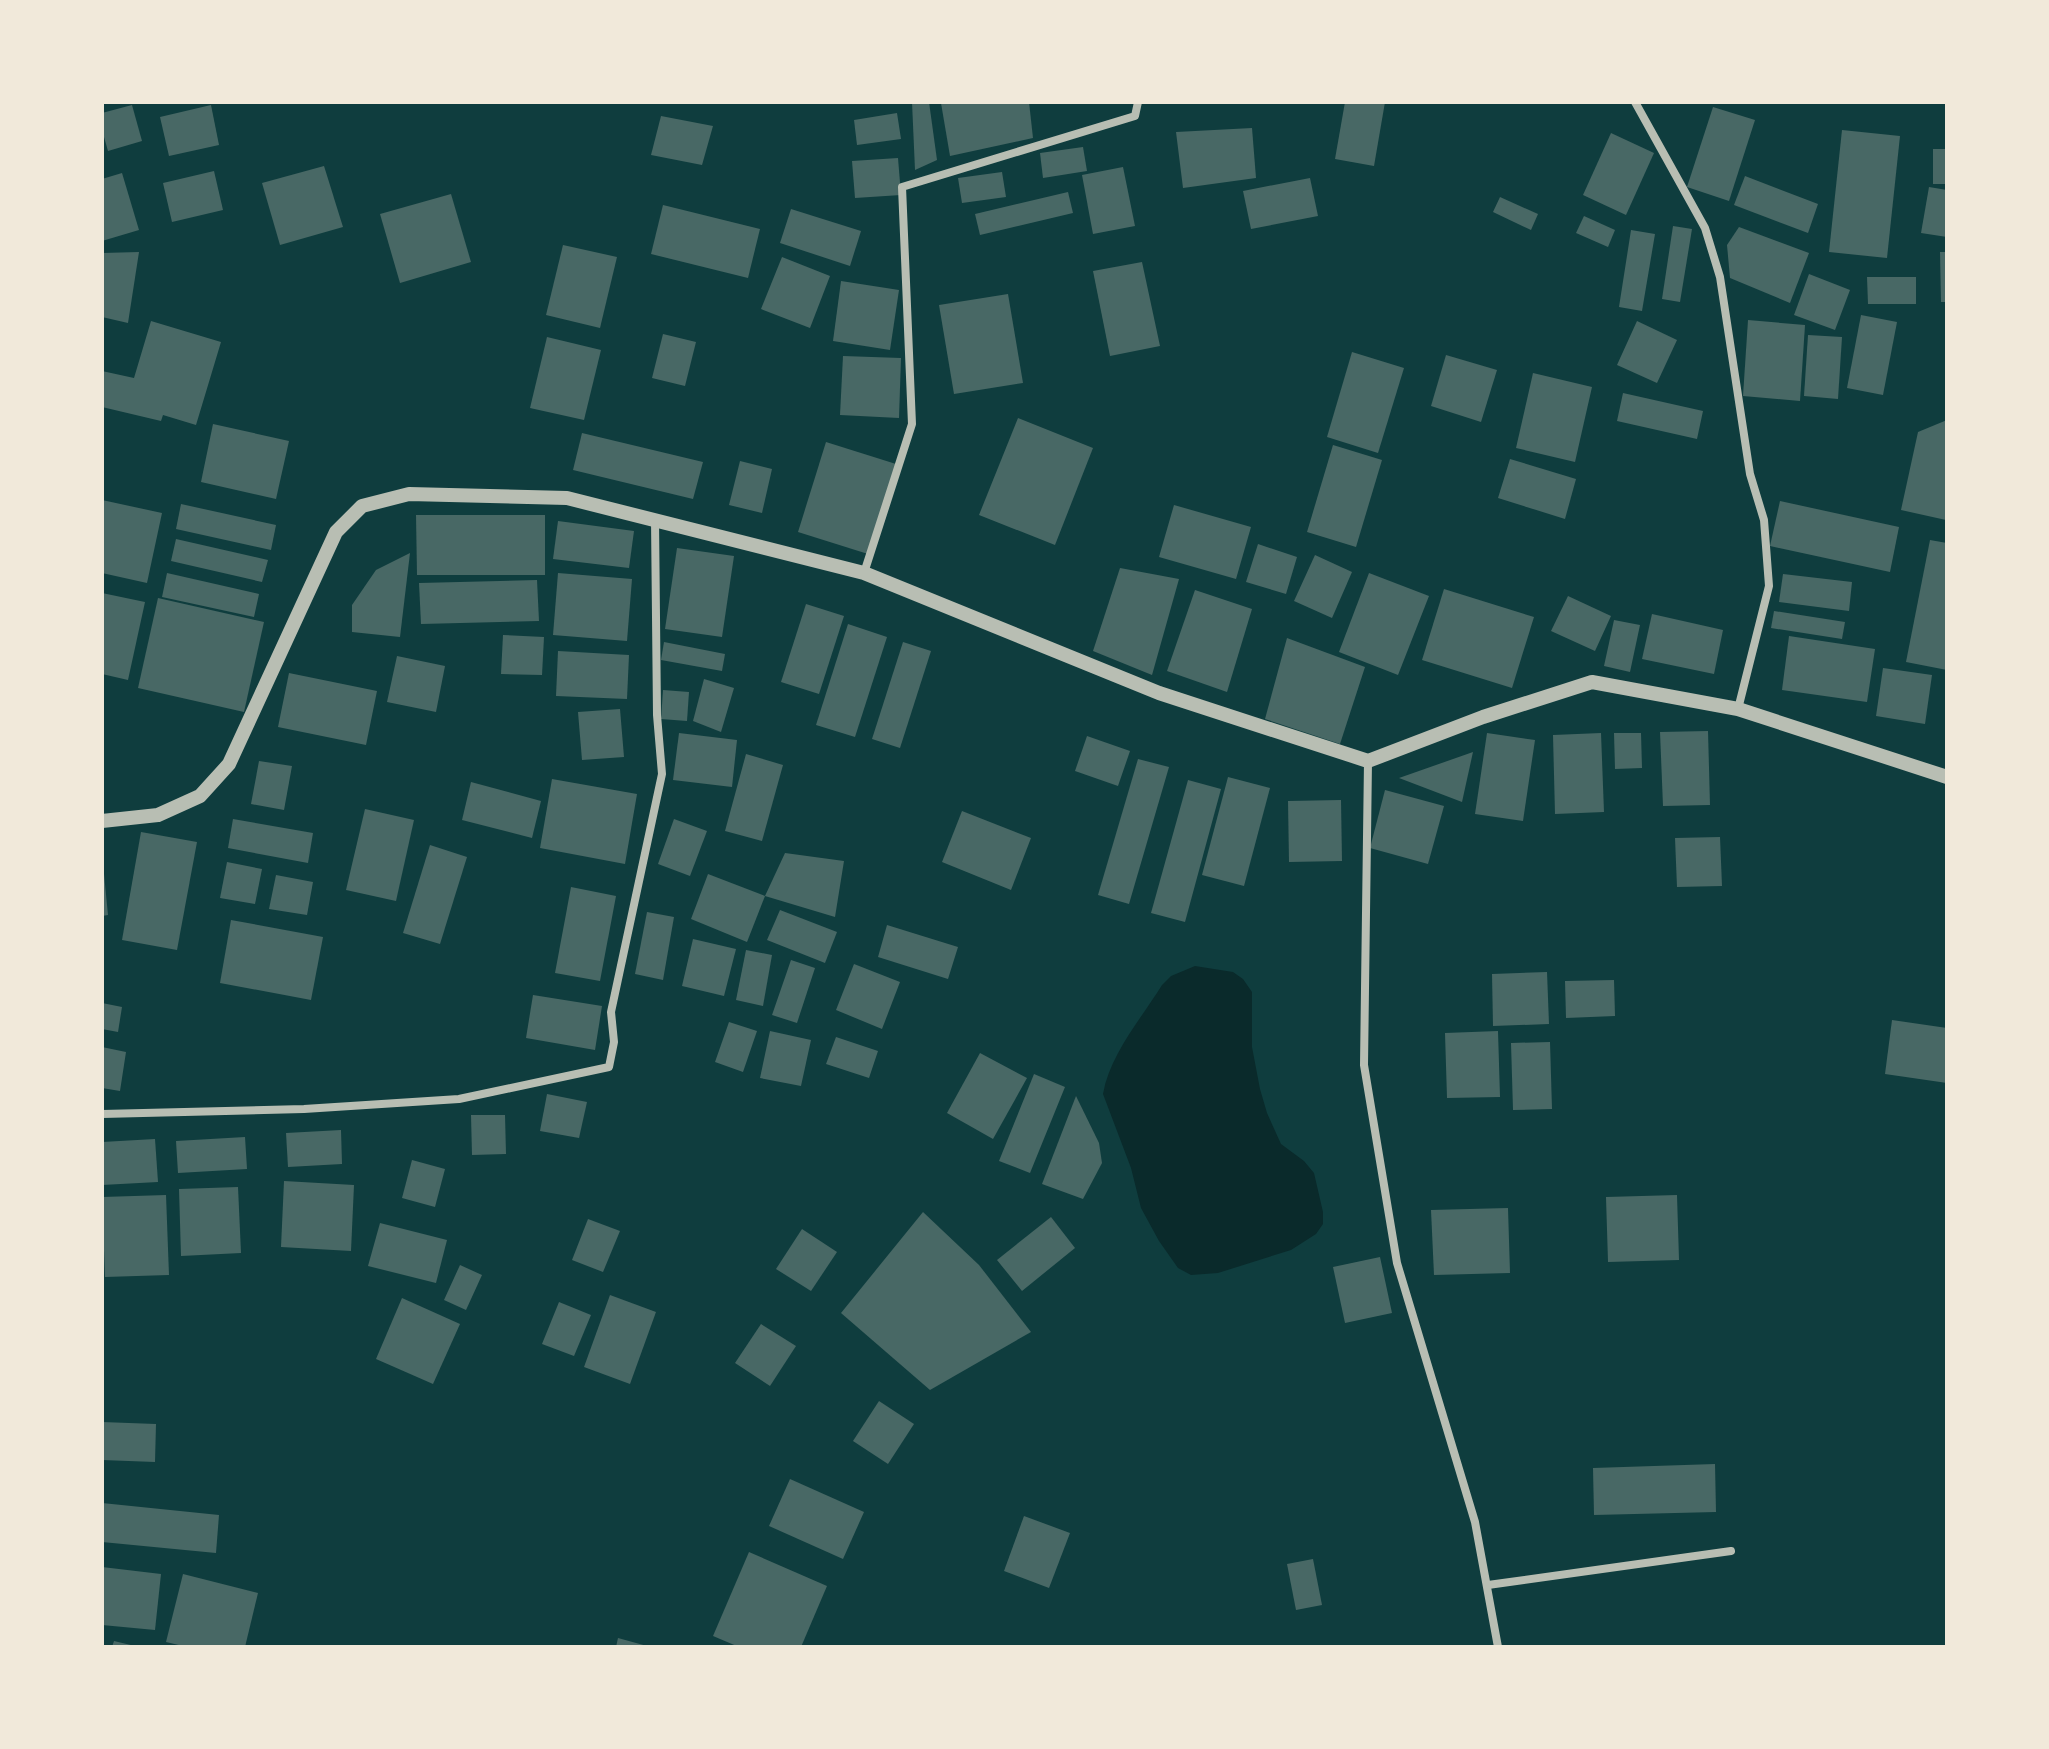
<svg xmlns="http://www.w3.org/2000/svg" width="2049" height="1749" viewBox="0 0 2049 1749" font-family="Montserrat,sans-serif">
	<rect width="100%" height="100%" fill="#0f3d3e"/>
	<path fill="#0a2a2b" d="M1195,966L1233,972L1243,979L1252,992V1047L1260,1089L1267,1113L1281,1144L1304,1161L1314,1173L1323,1212V1224L1316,1234L1291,1250L1218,1273L1191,1275L1178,1268L1159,1241L1141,1208L1131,1168L1103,1094C1110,1054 1141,1019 1162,985L1171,976Z"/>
	<g fill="#486865">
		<polygon points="912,102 929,102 937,160 915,170"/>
		<polygon points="1029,102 1033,138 950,156 941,103"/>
		<polygon points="1345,102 1385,102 1374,166 1335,159"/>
		<polygon points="132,105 142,141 108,151 102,130 102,113"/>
		<polygon points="211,105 219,145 169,156 160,117"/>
		<polygon points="1713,107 1755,120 1729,201 1687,187"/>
		<polygon points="897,113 901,139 857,145 854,120"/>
		<polygon points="661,116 713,126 702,165 651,155"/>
		<polygon points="1252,128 1256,178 1183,188 1176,132"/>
		<polygon points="1842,130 1900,136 1887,258 1829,252"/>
		<polygon points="1611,133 1654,153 1626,215 1583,195"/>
		<polygon points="1083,147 1087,171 1043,178 1040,153"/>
		<rect x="1933" y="149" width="14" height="35"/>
		<polygon points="898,158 901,195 855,198 852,161"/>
		<polygon points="324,166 343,227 280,245 262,183"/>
		<polygon points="1123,167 1135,226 1093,234 1082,175"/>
		<polygon points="214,171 223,210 172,222 163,183"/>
		<polygon points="1002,172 1006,197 962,203 958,178"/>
		<polygon points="122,173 139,230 102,241 102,179"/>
		<polygon points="1745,176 1818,204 1808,233 1734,205"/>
		<polygon points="1310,178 1318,216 1251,229 1243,191"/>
		<polygon points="1929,187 1947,190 1947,237 1921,233"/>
		<polygon points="1068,192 1073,213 980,235 975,214"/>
		<polygon points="451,194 471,262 400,283 380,214"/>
		<polygon points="1500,197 1538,214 1531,230 1493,212"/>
		<polygon points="663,205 760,229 748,278 651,254"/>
		<polygon points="791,209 861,231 850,266 780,243"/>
		<polygon points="1584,216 1615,230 1608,247 1576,233"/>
		<polygon points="1673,226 1692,229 1680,302 1662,299"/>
		<polygon points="1739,227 1809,253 1790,303 1730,278 1727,245"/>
		<polygon points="1631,230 1655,234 1642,311 1619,307"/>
		<polygon points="563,245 617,257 600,328 546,315"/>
		<polygon points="139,252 128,323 102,317 102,253"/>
		<polygon points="1940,252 1947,252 1947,302 1941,302"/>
		<polygon points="782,257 830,276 810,328 761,309"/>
		<polygon points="1142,262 1160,346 1110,356 1093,271"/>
		<polygon points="1809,274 1850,290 1835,330 1794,315"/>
		<polygon points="1867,277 1916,277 1916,304 1868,304"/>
		<polygon points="841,281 899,290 890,350 833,341"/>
		<polygon points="1008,294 1023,383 954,394 939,305"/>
		<polygon points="1861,315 1897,322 1883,395 1847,388"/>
		<polygon points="1748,320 1805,325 1800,401 1743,396"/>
		<polygon points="151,321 221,342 196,425 163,415 161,421 102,407 102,371 134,378"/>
		<polygon points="1637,321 1677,340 1657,383 1617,365"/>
		<polygon points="663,334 696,342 685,386 652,378"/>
		<polygon points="1808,335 1842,337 1838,399 1804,396"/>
		<polygon points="547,337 601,350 584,420 530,408"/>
		<polygon points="1352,352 1404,368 1378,453 1327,437"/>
		<polygon points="1446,355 1497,370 1481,422 1431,406"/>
		<polygon points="843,356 901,358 899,418 840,415"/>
		<polygon points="1533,373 1592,387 1575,462 1516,448"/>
		<polygon points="1623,393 1703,411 1697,439 1617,421"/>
		<polygon points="1018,418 1093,448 1055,545 979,515"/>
		<polygon points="1947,420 1946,520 1901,510 1918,432"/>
		<polygon points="213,424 289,441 276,499 201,482"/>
		<polygon points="582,433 703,462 693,499 573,470"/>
		<polygon points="826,442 896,464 868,554 798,532"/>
		<polygon points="1333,445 1382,460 1356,547 1307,532"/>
		<polygon points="1510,459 1576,479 1565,519 1498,498"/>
		<polygon points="740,461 772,469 762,513 729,505"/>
		<polygon points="102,500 162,513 147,583 102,573"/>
		<polygon points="1780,501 1899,527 1890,572 1770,546"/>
		<polygon points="181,504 276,525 271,550 176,529"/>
		<polygon points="1174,505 1251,527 1236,579 1159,557"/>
		<polygon points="416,515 545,515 545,575 417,575"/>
		<polygon points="558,521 634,531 629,568 553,559"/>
		<polygon points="176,539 268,560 262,582 171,561"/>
		<polygon points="1930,540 1947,543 1947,670 1906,662"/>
		<polygon points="1258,544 1297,557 1286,594 1246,582"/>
		<polygon points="677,548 734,556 722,637 665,629"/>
		<polygon points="410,553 400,637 352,632 352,605 376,570"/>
		<polygon points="1315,555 1352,572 1332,618 1294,601"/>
		<polygon points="1120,568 1179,579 1152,675 1093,651"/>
		<polygon points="167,573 259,594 254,617 162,597"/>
		<polygon points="558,573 632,579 627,641 553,635"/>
		<polygon points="1369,573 1429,596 1398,675 1339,652"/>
		<polygon points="1783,574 1852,582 1849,611 1779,602"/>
		<polygon points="537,580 539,621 421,624 419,583"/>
		<polygon points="1444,589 1534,617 1512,688 1422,660"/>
		<polygon points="1195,590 1252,609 1227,692 1167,671"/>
		<polygon points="102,593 145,602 128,680 102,674"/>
		<polygon points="1568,596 1611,616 1595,651 1551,631"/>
		<polygon points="158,598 264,622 244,712 138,688"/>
		<polygon points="806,604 844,616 819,694 781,682"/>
		<polygon points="1774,611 1845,622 1842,639 1771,628"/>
		<polygon points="1652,614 1723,630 1714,674 1642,659"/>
		<polygon points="1614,620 1640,625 1630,672 1604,666"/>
		<polygon points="848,624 887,637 855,737 816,725"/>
		<polygon points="503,635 544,637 542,675 501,674"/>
		<polygon points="1789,636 1875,649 1867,702 1782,690"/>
		<polygon points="1287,638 1365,667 1340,744 1265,719"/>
		<polygon points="664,642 725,654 722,671 661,660"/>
		<polygon points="903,642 931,651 900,748 872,739"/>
		<polygon points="558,651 629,655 627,699 556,696"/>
		<polygon points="397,656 445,666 436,712 387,702"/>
		<polygon points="1883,668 1932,675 1925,724 1876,716"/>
		<polygon points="289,673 377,691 366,745 278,727"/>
		<polygon points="704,679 734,688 721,732 693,721"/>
		<polygon points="663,690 689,692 687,721 661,719"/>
		<polygon points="620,709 624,757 582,760 578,712"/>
		<polygon points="1708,731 1710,805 1663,806 1660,732"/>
		<polygon points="679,733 737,740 732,787 673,780"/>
		<polygon points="1487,733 1535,740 1523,821 1475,814"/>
		<polygon points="1601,733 1604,812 1555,814 1553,735"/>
		<polygon points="1614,733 1641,733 1642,768 1615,769"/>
		<polygon points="1087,736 1130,751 1118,786 1075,771"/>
		<polygon points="1473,752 1462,802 1399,778"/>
		<polygon points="746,754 783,765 762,841 725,831"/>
		<polygon points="1138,759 1169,767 1129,904 1098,895"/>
		<polygon points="259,761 292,766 284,810 251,804"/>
		<polygon points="1228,777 1270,788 1244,886 1202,875"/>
		<polygon points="552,779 637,794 625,864 540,848"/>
		<polygon points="1188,780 1221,789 1185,922 1151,913"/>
		<polygon points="471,782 541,801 532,838 462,820"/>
		<polygon points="1385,790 1444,806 1428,864 1370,848"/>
		<polygon points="1341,800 1342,861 1289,862 1288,801"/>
		<polygon points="365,809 414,820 396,901 346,890"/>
		<polygon points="962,811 1031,838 1011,890 942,862"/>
		<polygon points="233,819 313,833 308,863 228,848"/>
		<polygon points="674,819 707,831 690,876 658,864"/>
		<polygon points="141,832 197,842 177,950 122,940"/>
		<polygon points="1720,837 1722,886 1677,887 1675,838"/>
		<polygon points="430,845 467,857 440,944 403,933"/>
		<polygon points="785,853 844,861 835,917 765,896"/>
		<polygon points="227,862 262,869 255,904 220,898"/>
		<polygon points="102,874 104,874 108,915 102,916"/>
		<polygon points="708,874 765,896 747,942 691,919"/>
		<polygon points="276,875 313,882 307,915 269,909"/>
		<polygon points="571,887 616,896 600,981 555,973"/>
		<polygon points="780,910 837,932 825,963 767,940"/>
		<polygon points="647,912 674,917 663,980 635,974"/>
		<polygon points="231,920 323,937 311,1000 220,983"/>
		<polygon points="887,925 958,947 948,979 878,957"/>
		<polygon points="693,939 736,949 724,996 682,986"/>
		<polygon points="746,950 772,955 763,1006 736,1000"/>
		<polygon points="791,960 815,968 797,1023 772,1015"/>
		<polygon points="854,964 900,982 882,1029 836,1010"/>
		<polygon points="1547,972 1549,1024 1493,1026 1492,974"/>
		<polygon points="1614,980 1615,1016 1566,1018 1565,981"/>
		<polygon points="533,995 602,1006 595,1050 526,1038"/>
		<polygon points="102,1003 122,1007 118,1032 102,1029"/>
		<polygon points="1892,1020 1947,1028 1947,1083 1885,1074"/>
		<polygon points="729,1022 757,1031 743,1072 715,1062"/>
		<polygon points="770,1031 811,1040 801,1086 760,1078"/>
		<polygon points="1498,1031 1500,1097 1447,1098 1445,1033"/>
		<polygon points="836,1037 878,1051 869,1078 826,1064"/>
		<polygon points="1550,1042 1552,1109 1513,1110 1511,1043"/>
		<polygon points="102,1047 126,1052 120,1091 102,1088"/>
		<polygon points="980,1053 1027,1078 993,1139 947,1113"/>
		<polygon points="1034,1074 1065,1087 1030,1173 999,1161"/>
		<polygon points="547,1094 587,1102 579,1138 540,1131"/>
		<polygon points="1076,1096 1099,1143 1102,1163 1083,1199 1042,1184"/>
		<polygon points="471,1115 505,1115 506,1154 472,1155"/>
		<polygon points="341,1130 342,1164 288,1167 286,1133"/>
		<polygon points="245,1137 247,1169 178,1173 176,1141"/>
		<polygon points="155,1139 158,1182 102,1185 102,1142"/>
		<polygon points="412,1160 445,1169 435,1207 402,1198"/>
		<polygon points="284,1181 354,1185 351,1251 281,1247"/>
		<polygon points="238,1187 241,1253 181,1256 179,1189"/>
		<polygon points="166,1195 169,1275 105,1277 102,1197"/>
		<polygon points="1677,1195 1679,1260 1608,1262 1606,1197"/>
		<polygon points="1508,1208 1510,1273 1434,1275 1431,1210"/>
		<polygon points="923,1212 979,1265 1031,1332 930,1390 841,1313"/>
		<polygon points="1051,1217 1075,1248 1022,1291 997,1260"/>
		<polygon points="588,1219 620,1231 603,1272 572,1260"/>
		<polygon points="380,1223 447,1240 436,1283 368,1266"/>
		<polygon points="802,1229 837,1252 811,1291 776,1269"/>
		<polygon points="1380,1257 1392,1313 1345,1323 1333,1267"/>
		<polygon points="460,1265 482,1275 466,1310 444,1300"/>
		<polygon points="610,1295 656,1312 630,1384 584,1367"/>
		<polygon points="402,1298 460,1324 433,1384 376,1359"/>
		<polygon points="559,1302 591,1315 574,1356 542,1344"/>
		<polygon points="761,1324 796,1346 770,1386 735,1363"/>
		<polygon points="879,1401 914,1424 888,1464 853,1441"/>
		<polygon points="102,1422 156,1424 155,1462 102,1460"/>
		<polygon points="1715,1464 1716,1512 1594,1515 1593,1468"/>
		<polygon points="790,1479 864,1512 843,1559 769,1526"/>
		<polygon points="102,1503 219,1515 216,1553 102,1542"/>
		<polygon points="1024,1516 1070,1533 1049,1588 1004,1571"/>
		<polygon points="749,1552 827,1586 801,1647 739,1647 713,1636"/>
		<polygon points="1313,1559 1322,1605 1296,1610 1287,1564"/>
		<polygon points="102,1567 161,1574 155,1630 102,1625"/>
		<polygon points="183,1574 258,1593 245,1647 187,1647 166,1642"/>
		<polygon points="618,1638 647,1646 647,1647 616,1647"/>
		<polygon points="114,1641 135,1646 134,1647 112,1647"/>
	</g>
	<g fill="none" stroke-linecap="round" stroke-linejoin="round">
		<g stroke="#b8beb3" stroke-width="8">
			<polyline points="1635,102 1705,228 1720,277 1750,474 1764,520 1769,586 1738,709"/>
			<polyline points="864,573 912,424 902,187 1135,116 1138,102"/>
			<polyline points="1368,761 1364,1065 1397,1263 1475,1522 1498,1647"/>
			<polyline points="102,1114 304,1109 459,1099 609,1067 614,1042 611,1012 662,774 657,715 655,519"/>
			<polyline points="1488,1585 1731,1551"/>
		</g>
		<polyline stroke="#b8beb3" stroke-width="14" points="102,821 158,815 200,796 229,764 336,532 362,506 409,494 567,498 864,573 1159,693 1368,761 1483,717 1592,682 1738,709 1947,777"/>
	</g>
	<rect width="2049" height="1749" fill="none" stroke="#f1e9da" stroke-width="208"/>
</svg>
